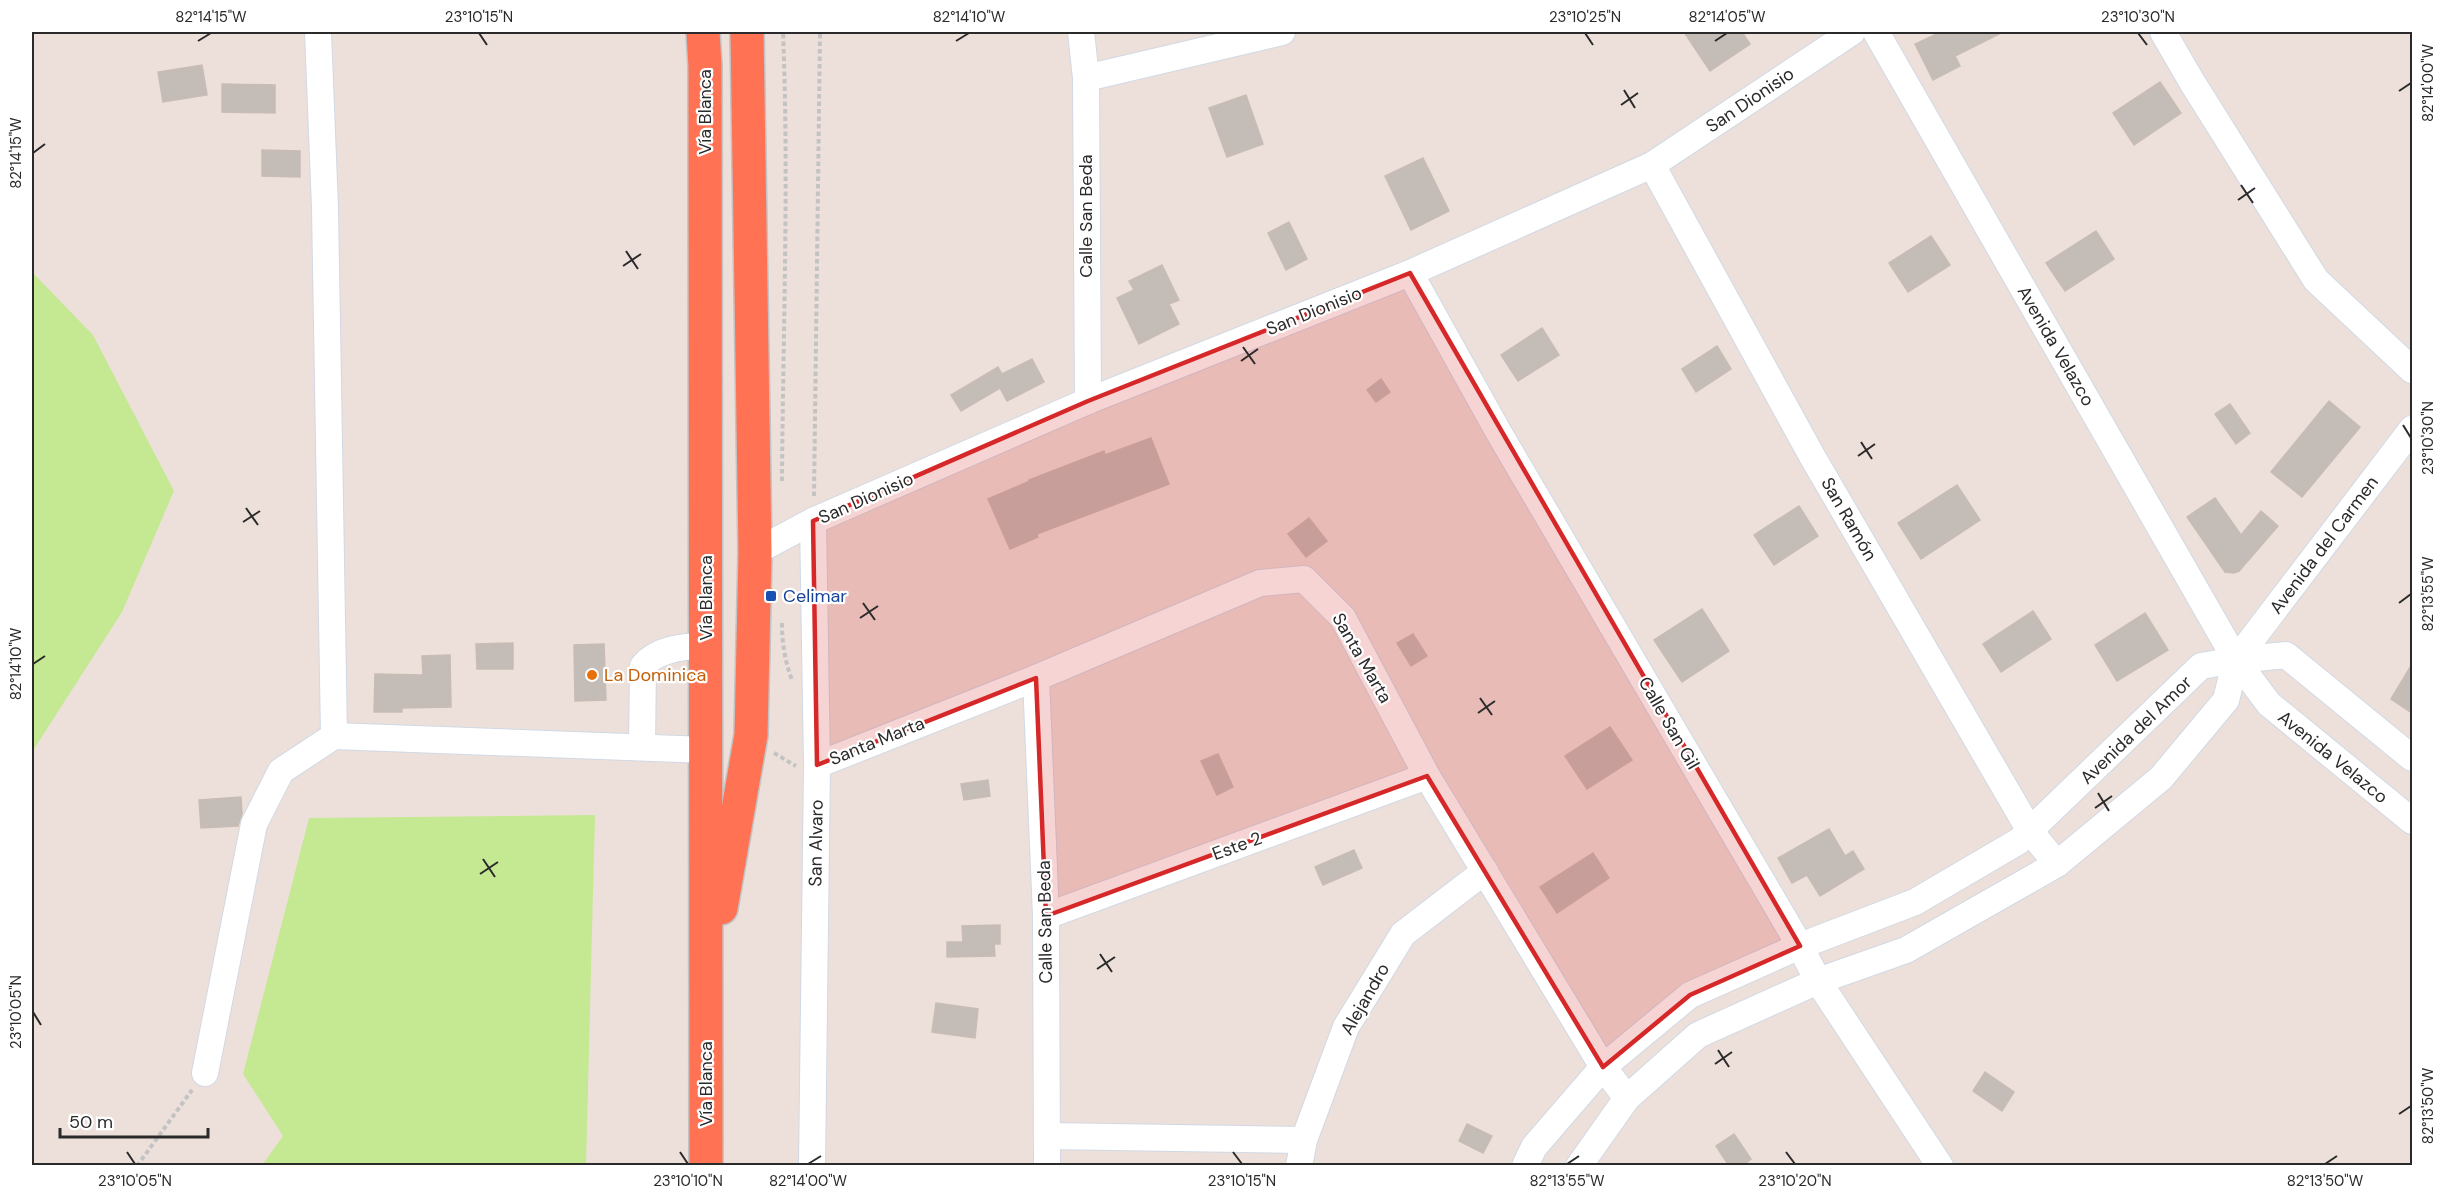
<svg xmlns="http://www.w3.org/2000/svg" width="2444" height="1197" viewBox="0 0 2444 1197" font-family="'DM Sans',sans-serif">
	<rect width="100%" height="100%" fill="#ede0da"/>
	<g fill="#c5e893">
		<polygon points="32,272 93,335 174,491 122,612 32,752"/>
		<polygon points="595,815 586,1165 262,1165 283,1136 243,1074 309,818"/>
	</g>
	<g fill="#c4bcb6" stroke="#c8bcb4" stroke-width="1.5">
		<polygon points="1684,32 1742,32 1750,44 1710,71"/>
		<polygon points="1941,32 2003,32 1955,56 1960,66 1933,80 1915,44"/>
		<polygon points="202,65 207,95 163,102 158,72"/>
		<polygon points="2160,82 2181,113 2134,145 2113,113"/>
		<polygon points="222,84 275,85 275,113 222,112"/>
		<polygon points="1246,95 1263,144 1227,157 1209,108"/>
		<polygon points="262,150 300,151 300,177 262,176"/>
		<polygon points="1423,158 1449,211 1411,230 1385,176"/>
		<polygon points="1289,222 1307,259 1286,270 1268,233"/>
		<polygon points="2096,231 2114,259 2065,291 2046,263"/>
		<polygon points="1931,236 1950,265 1908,292 1889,263"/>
		<polygon points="1162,265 1179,300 1169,304 1179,324 1139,344 1117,298 1134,290 1129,281"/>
		<polygon points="1542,328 1559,355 1518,381 1501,355"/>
		<polygon points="1717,346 1731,369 1696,392 1682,369"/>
		<polygon points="1032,359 1044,382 1007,401 1000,388 961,411 951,395 998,367 1002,374"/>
		<polygon points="1381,379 1390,392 1376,402 1367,390"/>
		<polygon points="2329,401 2360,427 2302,497 2271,472"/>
		<polygon points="2230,404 2250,433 2236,444 2215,414"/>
		<polygon points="1151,438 1169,484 1037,534 1038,537 1010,549 988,499 1030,481 1029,480 1104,451 1105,455"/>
		<polygon points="1957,485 1980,520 1921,559 1898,523"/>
		<polygon points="2215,498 2241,535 2261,511 2278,526 2239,571 2234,573 2225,572 2187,517"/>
		<polygon points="1799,506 1818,536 1774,565 1754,535"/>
		<polygon points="1309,518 1327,541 1306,557 1288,534"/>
		<polygon points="1702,609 1729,651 1682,682 1654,640"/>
		<polygon points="2033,611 2051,639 2001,672 1983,644"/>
		<polygon points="2145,613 2168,650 2117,681 2095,645"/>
		<polygon points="1413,634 1427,656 1411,666 1397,643"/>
		<polygon points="513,643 513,669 477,669 476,644"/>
		<polygon points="604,644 606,700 575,701 574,645"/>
		<polygon points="450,655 451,707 402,708 402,712 374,712 375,674 423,675 422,656"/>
		<polygon points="2412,664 2412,713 2391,699"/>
		<polygon points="1610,727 1632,760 1587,789 1565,756"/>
		<polygon points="1218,754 1233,787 1217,795 1201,761"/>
		<polygon points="988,780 990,796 964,800 961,784"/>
		<polygon points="241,797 242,814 238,826 201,828 199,800"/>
		<polygon points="1829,829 1845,856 1853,851 1864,869 1820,896 1807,875 1792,883 1778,858"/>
		<polygon points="1354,850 1362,868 1323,885 1315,867"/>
		<polygon points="1593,853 1609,878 1557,913 1540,887"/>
		<polygon points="1000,925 1000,944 994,944 995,956 947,957 947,942 963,942 962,926"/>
		<polygon points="936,1003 978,1009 975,1038 932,1032"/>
		<polygon points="1985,1072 2014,1092 2002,1111 1973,1091"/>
		<polygon points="1467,1124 1492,1136 1483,1153 1459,1141"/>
		<polygon points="1734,1134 1751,1159 1742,1166 1729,1166 1716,1146"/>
	</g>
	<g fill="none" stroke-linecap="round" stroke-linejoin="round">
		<g stroke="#d0d9e4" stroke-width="28">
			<g id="minor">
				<polyline points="318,32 325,208 334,736 706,750"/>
				<polyline points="1081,32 1086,78 1088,401"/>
				<polyline points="1876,32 2236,660 2412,429"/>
				<polyline points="2163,32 2192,82 2316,280 2412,370"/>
				<polyline points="1086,78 1282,32"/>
				<polyline points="1652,165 1812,456 2030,831 2057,864"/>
				<polyline points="1410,273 1499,433 1800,946 1818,981 1940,1166"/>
				<polyline points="755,552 813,521 1088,401 1410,273 1652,165 1852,32"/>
				<polyline points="1036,678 1046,916 1047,1166"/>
				<path d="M642,747L643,666C658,648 684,647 706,645"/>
				<polyline points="2412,758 2286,655 2236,660 2269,704 2412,821"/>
				<polyline points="817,765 1036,678 1260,583 1304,579 1343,618 1427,776 1603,1067 1627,1098"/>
				<polyline points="1046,916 1427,776"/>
				<polyline points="205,1073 254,824 281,771 334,736"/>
				<polyline points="1048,1136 1304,1140"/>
				<polyline points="812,1166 817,765 813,521"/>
				<polyline points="1299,1166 1304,1140 1346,1027 1403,934 1485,871"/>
				<polyline points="1525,1166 1534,1147 1603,1067 1690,995 1800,946 1915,902 2019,841 2201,666 2236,660 2226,700 2161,778 2057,864 1906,950 1818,981 1698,1035 1627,1098 1579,1166"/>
			</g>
		</g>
		<g stroke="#c3c3c3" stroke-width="36">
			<g id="highway">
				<polyline points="703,32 705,66 706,1166"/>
				<polyline points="721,908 751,735 755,552 747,32"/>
			</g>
		</g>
		<g stroke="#c3c3c3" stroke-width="4" stroke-dasharray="4.5 3" stroke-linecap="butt">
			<path d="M782,481C783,331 789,181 783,32"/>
			<polyline points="814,496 820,32"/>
			<path d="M782,623C782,644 785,661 792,680"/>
			<polyline points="774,753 796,766"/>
			<polyline points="137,1166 192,1090"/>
		</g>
		<use href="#minor" stroke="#fff" stroke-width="26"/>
		<use href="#highway" stroke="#ff7254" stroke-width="33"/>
	</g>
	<path fill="#d62828" fill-opacity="0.2" stroke="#d62828" stroke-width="4.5" stroke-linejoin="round" d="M1410,273L1800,946L1690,995L1603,1067L1427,776L1046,916L1036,678L817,765L813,521L1088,401Z"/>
	<path fill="none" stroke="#2a2a2a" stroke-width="2" d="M479,33L487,45M1585,33L1593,45M2138,33L2147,45M198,41L211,33M956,41L969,33M1715,41L1727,33M1624,90L1635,108M2399,91L2411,83M1621,105L1638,93M33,153L45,144M2241,185L2253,203M2238,200L2255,188M626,251L638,269M623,266L641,254M1243,347L1255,364M1241,361L1258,349M2403,425L2411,438M1861,442L1872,459M1858,456L1875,444M246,508L258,525M243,522L260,511M863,603L875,620M2399,603L2411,594M860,618L878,606M33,664L45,656M1480,698L1492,715M1478,713L1495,701M2098,793L2109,811M2095,808L2112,796M483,859L495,877M480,874L498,862M1100,954L1112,972M1097,969L1115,957M33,1012L41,1025M1718,1050L1729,1067M1715,1064L1732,1052M2399,1114L2411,1106M127,1152L135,1164M680,1152L688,1164M1233,1152L1242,1164M1786,1152L1795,1164M808,1164L821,1156M1567,1164L1579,1156M2325,1164L2337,1156"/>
	<rect fill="#1a4fb4" stroke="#fff" stroke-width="2" x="765" y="590" width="12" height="12" rx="3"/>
	<circle fill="#e8710a" stroke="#fff" stroke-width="2" cx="592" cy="675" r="6"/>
	<g text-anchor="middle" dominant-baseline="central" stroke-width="4.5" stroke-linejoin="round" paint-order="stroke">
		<g font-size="18" fill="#2a2a2a" stroke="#fff">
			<text transform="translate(1750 100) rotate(-34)">San Dionisio</text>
			<text transform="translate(705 112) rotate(-90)">Vía Blanca</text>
			<text transform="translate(1086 216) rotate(-90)">Calle San Beda</text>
			<text transform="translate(1314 311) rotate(-22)">San Dionisio</text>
			<text transform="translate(2056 346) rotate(60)">Avenida Velazco</text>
			<text transform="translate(866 498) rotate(-24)">San Dionisio</text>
			<text transform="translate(1849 519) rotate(60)">San Ramón</text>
			<text transform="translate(2324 545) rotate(-53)">Avenida del Carmen</text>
			<text transform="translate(706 598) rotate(-90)">Vía Blanca</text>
			<text transform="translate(1362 658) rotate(60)">Santa Marta</text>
			<text transform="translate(1669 723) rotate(60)">Calle San Gil</text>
			<text transform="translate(2136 730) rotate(-44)">Avenida del Amor</text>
			<text transform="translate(877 741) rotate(-22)">Santa Marta</text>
			<text transform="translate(2333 757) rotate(39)">Avenida Velazco</text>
			<text transform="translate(816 843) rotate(-89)">San Alvaro</text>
			<text transform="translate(1237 846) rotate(-20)">Este 2</text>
			<text transform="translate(1045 922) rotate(-91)">Calle San Beda</text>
			<text transform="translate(1365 999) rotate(-60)">Alejandro</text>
			<text transform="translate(706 1084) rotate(-90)">Vía Blanca</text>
		</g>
		<g font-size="18" fill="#164399" stroke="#fff" text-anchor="start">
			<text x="783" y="596">Celimar</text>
		</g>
		<g font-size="18" fill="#c56008" stroke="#fff" text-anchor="start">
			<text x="604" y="675">La Dominica</text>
		</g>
	</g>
	<rect width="2444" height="1197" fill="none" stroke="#ffffff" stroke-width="66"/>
	<path d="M60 1128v9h148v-9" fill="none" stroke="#2a2a2a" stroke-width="3"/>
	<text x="69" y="1128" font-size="18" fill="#2a2a2a" stroke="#ffffff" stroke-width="4.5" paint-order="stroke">50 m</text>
	<rect x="33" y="33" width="2378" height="1131" fill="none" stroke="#2a2a2a" stroke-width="2"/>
	<g font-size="15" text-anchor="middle" fill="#2a2a2a">
		<text x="211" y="22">82°14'15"W</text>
		<text x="479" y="22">23°10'15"N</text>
		<text x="969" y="22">82°14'10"W</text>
		<text x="1585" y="22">23°10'25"N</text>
		<text x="1727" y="22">82°14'05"W</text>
		<text x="2138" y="22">23°10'30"N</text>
		<text transform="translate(2428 83) rotate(-90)" y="5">82°14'00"W</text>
		<text transform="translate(16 153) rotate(-90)" y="5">82°14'15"W</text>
		<text transform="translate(2428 438) rotate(-90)" y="5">23°10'30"N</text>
		<text transform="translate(2428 594) rotate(-90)" y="5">82°13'55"W</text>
		<text transform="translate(16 664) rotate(-90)" y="5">82°14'10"W</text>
		<text transform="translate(16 1012) rotate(-90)" y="5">23°10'05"N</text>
		<text transform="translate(2428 1106) rotate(-90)" y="5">82°13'50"W</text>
		<text x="135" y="1186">23°10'05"N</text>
		<text x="688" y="1186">23°10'10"N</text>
		<text x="808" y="1186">82°14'00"W</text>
		<text x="1242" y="1186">23°10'15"N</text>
		<text x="1567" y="1186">82°13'55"W</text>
		<text x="1795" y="1186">23°10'20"N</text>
		<text x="2325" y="1186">82°13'50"W</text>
	</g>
</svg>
